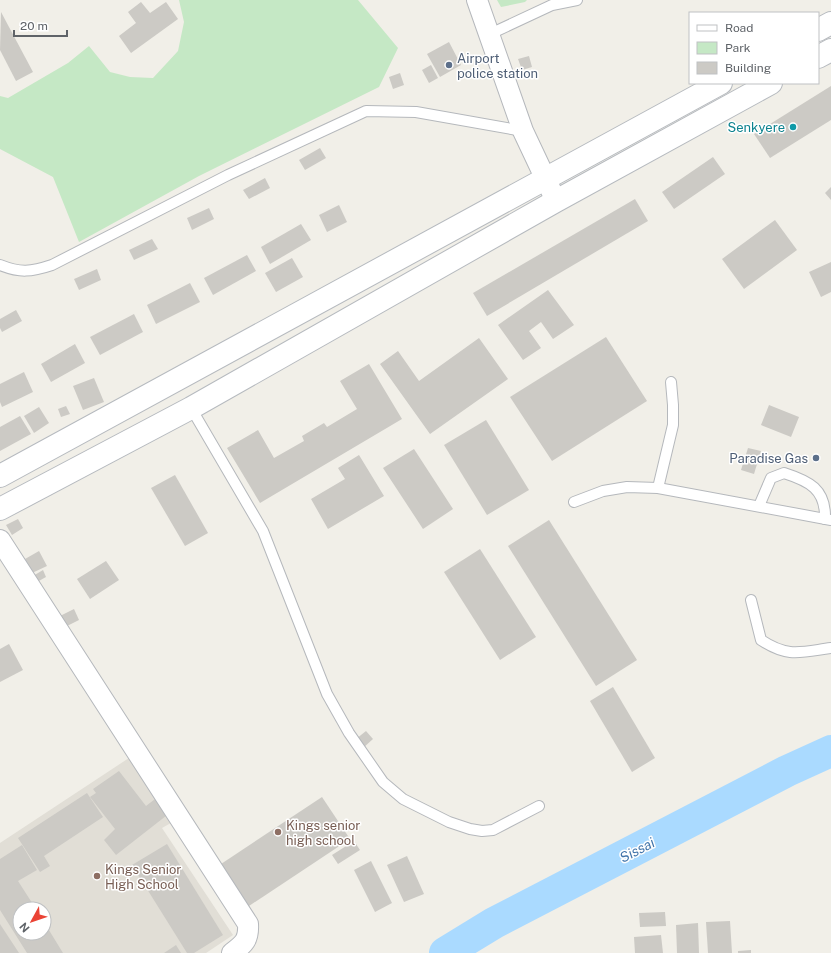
<svg xmlns="http://www.w3.org/2000/svg" width="831" height="953" viewBox="0 0 831 953" font-family="'Public Sans',sans-serif">
	<rect width="100%" height="100%" fill="#f1efe8"/>
	<path fill="#e1ded6" fill-rule="evenodd" d="M135,754L178,819L162,828L233,935L206,953H0V843ZM20,909H44V933H20Z"/>
	<g fill="#c5e8c5">
		<polygon points="179,0 358,0 398,48 379,87 199,176 79,242 53,177 0,149 0,96 8,98 68,63 89,46 110,72 130,77 153,78 178,51 184,22"/>
		<polygon points="497,0 527,0 525,2 501,7"/>
	</g>
	<g fill="none" stroke-linecap="round" stroke-linejoin="round">
		<polyline stroke="#aadaff" stroke-width="32" points="445,953 494,923 787,771 831,751"/>
	</g>
	<g fill="#cccac5">
		<polygon points="141,2 150,13 166,2 178,19 131,53 119,36 136,23 128,12"/>
		<polygon points="1,12 33,72 16,81 0,50"/>
		<polygon points="449,42 461,65 440,77 427,54"/>
		<polygon points="529,56 532,67 522,70 518,59"/>
		<polygon points="431,65 438,78 429,83 422,70"/>
		<polygon points="400,73 404,85 393,89 389,77"/>
		<polygon points="831,86 831,120 770,158 754,134"/>
		<polygon points="320,148 326,158 305,170 299,160"/>
		<polygon points="713,157 725,174 674,209 662,192"/>
		<polygon points="265,178 270,188 249,199 243,190"/>
		<polygon points="831,187 831,200 825,193"/>
		<polygon points="635,199 648,221 487,316 473,293"/>
		<polygon points="339,205 347,222 327,232 319,215"/>
		<polygon points="209,208 214,219 192,230 187,218"/>
		<polygon points="775,220 797,250 744,289 722,259"/>
		<polygon points="301,224 311,240 270,264 261,247"/>
		<polygon points="152,239 158,249 134,260 129,250"/>
		<polygon points="247,255 256,271 213,295 204,278"/>
		<polygon points="292,258 303,277 276,292 265,273"/>
		<polygon points="831,262 831,292 821,297 809,272"/>
		<polygon points="97,269 101,280 79,290 74,279"/>
		<polygon points="190,283 200,302 156,324 147,305"/>
		<polygon points="548,290 574,325 553,339 541,322 529,331 541,348 523,360 498,325"/>
		<polygon points="16,310 22,321 2,332 0,328 0,319"/>
		<polygon points="134,314 143,332 100,355 90,337"/>
		<polygon points="606,337 647,401 552,461 510,397"/>
		<polygon points="479,338 508,379 430,434 380,364 398,351 419,381"/>
		<polygon points="75,344 85,363 51,382 41,364"/>
		<polygon points="369,364 402,419 260,503 227,448 258,430 274,458 304,441 302,436 324,423 327,427 357,409 340,381"/>
		<polygon points="24,372 33,392 2,407 0,402 0,384"/>
		<polygon points="94,378 104,402 83,410 73,386"/>
		<polygon points="769,405 799,417 791,437 761,425"/>
		<polygon points="66,406 70,414 61,417 58,409"/>
		<polygon points="39,407 49,423 34,433 24,416"/>
		<polygon points="20,416 31,434 0,451 0,427"/>
		<polygon points="486,420 529,490 487,515 444,445"/>
		<polygon points="748,448 761,451 754,474 741,470"/>
		<polygon points="414,449 453,509 423,529 383,468"/>
		<polygon points="359,455 384,496 328,529 311,499 345,479 338,468"/>
		<polygon points="175,475 208,533 185,546 151,488"/>
		<polygon points="18,519 23,528 12,535 6,525"/>
		<polygon points="549,520 637,660 596,686 508,546"/>
		<polygon points="480,549 536,637 500,660 444,572"/>
		<polygon points="39,551 47,566 32,573 25,559"/>
		<polygon points="106,561 119,580 90,599 77,579"/>
		<polygon points="43,570 46,577 37,582 33,576"/>
		<polygon points="74,609 79,620 65,627 60,616"/>
		<polygon points="9,644 23,670 0,682 0,649"/>
		<polygon points="613,687 655,758 632,772 590,701"/>
		<polygon points="366,731 373,739 363,748 356,739"/>
		<polygon points="119,771 146,806 159,796 171,812 116,855 104,840 115,829 90,797 96,793 93,789"/>
		<polygon points="87,793 103,817 44,856 50,866 40,872 18,838"/>
		<polygon points="322,797 350,839 246,908 218,866"/>
		<polygon points="354,841 360,850 338,864 332,855"/>
		<polygon points="167,844 223,935 194,953 187,953 132,865"/>
		<polygon points="22,845 37,870 18,881 36,909 20,909 20,933 44,933 44,922 63,953 27,953 0,910 0,859"/>
		<polygon points="407,856 424,894 404,902 387,865"/>
		<polygon points="371,861 392,903 375,912 354,870"/>
		<polygon points="665,912 666,926 640,927 639,913"/>
		<polygon points="730,921 732,953 708,953 706,922"/>
		<polygon points="698,923 699,953 677,953 676,925"/>
		<polygon points="0,924 19,953 0,953"/>
		<polygon points="661,935 663,953 635,953 634,937"/>
		<polygon points="176,945 181,953 164,953"/>
		<polygon points="751,950 751,953 738,953 738,951"/>
	</g>
	<g fill="none" stroke-linecap="round" stroke-linejoin="round">
		<g stroke="#b5b8bc" stroke-width="12">
			<g id="lane">
				<polyline points="490,34 552,5 577,0"/>
				<path d="M0,265C20,273 31,272 52,265L228,175L366,111L416,112L523,131"/>
				<polyline points="191,408 263,531 327,694 349,733 383,782 403,799 449,822 470,829 482,831 493,830 539,806"/>
				<polyline points="658,488 673,425 673,405 671,382"/>
				<polyline points="574,502 603,491 627,487 658,488 831,520"/>
				<path d="M759,506L771,478L784,473C809,481 826,489 825,519"/>
				<path d="M751,600L761,640C788,658 801,652 831,648"/>
			</g>
		</g>
		<g stroke="#b5b8bc" stroke-width="22">
			<g id="street">
				<polyline points="477,0 523,131 556,201"/>
				<path d="M0,540L248,924C249,940 244,944 232,953"/>
			</g>
		</g>
		<g stroke="#b6babf" stroke-width="24">
			<g id="secondary">
				<polyline points="818,30 831,23"/>
				<polyline points="818,57 831,50"/>
				<polyline points="0,476 721,83"/>
				<polyline points="0,509 191,408 556,201 771,83"/>
			</g>
		</g>
		<use href="#lane" stroke="#fff" stroke-width="10"/>
		<use href="#street" stroke="#fff" stroke-width="20"/>
		<use href="#secondary" stroke="#fff" stroke-width="22"/>
	</g>
	<g fill="#5c6f8a" stroke="#fff" stroke-width="1.5">
		<circle cx="449" cy="65" r="4"/>
		<circle cx="816" cy="458" r="4"/>
	</g>
	<circle fill="#0f9aa8" stroke="#fff" stroke-width="1.5" cx="793" cy="127" r="4"/>
	<g fill="#8d6e63" stroke="#fff" stroke-width="1.5">
		<circle cx="278" cy="832" r="4"/>
		<circle cx="97" cy="876" r="4"/>
	</g>
	<g text-anchor="middle" dominant-baseline="central" stroke-width="3" stroke-linejoin="round" paint-order="stroke">
		<g font-size="13" fill="#4e5e75" stroke="#fff" text-anchor="start">
			<text x="457" y="58">Airport<tspan x="457" dy="15">police station</tspan></text>
			<text x="808" y="458" text-anchor="end">Paradise Gas</text>
		</g>
		<g font-size="13" fill="#0d838f" stroke="#fff" text-anchor="end">
			<text x="785" y="127">Senkyere</text>
		</g>
		<g font-size="13" fill="#785e54" stroke="#fff" text-anchor="start">
			<text x="286" y="825">Kings senior<tspan x="286" dy="15">high school</tspan></text>
			<text x="105" y="869">Kings Senior<tspan x="105" dy="15">High School</tspan></text>
		</g>
		<g font-size="14" font-style="italic" fill="#4174aa" stroke="#fff">
			<text transform="translate(637 850) rotate(-27)">Sissai</text>
		</g>
	</g>
	<rect x="689" y="12" width="130" height="72" fill="#ffffff" stroke="#bfc1c3"/>
	<rect x="697" y="25" width="20" height="6" fill="#ffffff" stroke="#bfc1c3"/>
	<text x="725" y="32" font-size="12" fill="#5f6368">Road</text>
	<rect x="697" y="42" width="20" height="12" fill="#c5e8c5" stroke="#bfc1c3"/>
	<text x="725" y="52" font-size="12" fill="#5f6368">Park</text>
	<rect x="697" y="62" width="20" height="12" fill="#cccac5" stroke="#bfc1c3"/>
	<text x="725" y="72" font-size="12" fill="#5f6368">Building</text>
	<g transform="translate(32 921) rotate(230)"><circle r="19" fill="#ffffff" stroke="#bfc1c3"/>
	<path d="M0-3L7 15L0 10L-7 15Z" fill="#ea4335"/>
	<text y="-6" font-size="11" font-weight="bold" text-anchor="middle" fill="#5f6368">N</text>
	</g>
	<path d="M14 30v6h53v-6" fill="none" stroke="#5f6368" stroke-width="2"/>
	<text x="20" y="30" font-size="12" fill="#5f6368" stroke="#ffffff" stroke-width="3" paint-order="stroke">20 m</text>
</svg>
